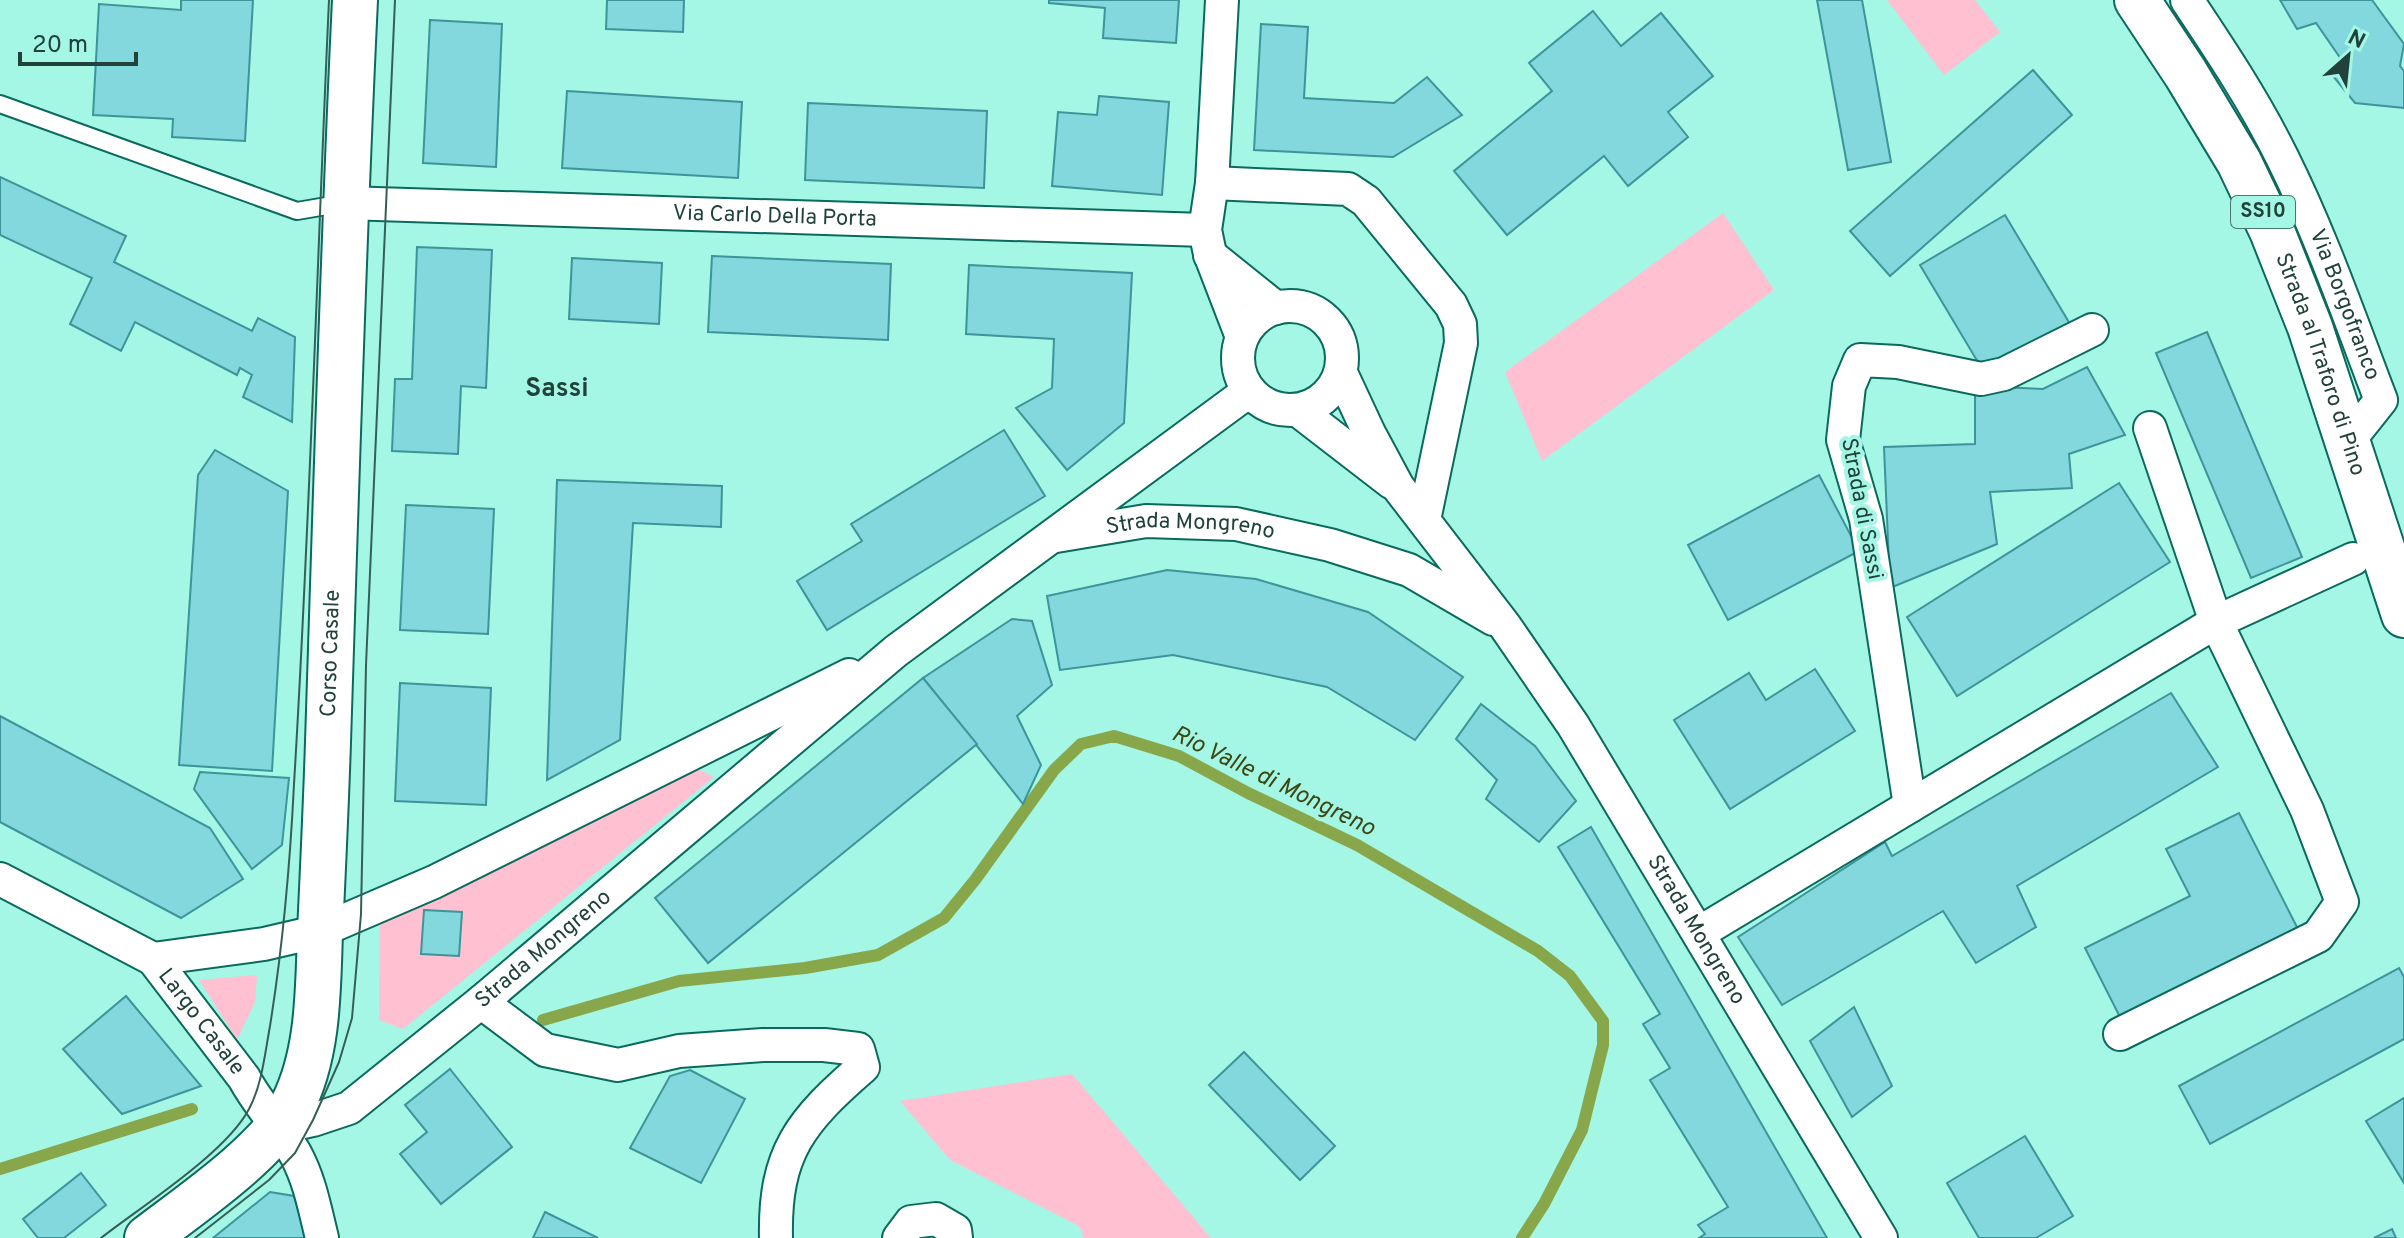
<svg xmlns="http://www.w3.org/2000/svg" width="2404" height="1238" viewBox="0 0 2404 1238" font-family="Overpass,sans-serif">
	<rect width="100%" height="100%" fill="#a4f6e5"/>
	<g fill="#ffc0d1">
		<polygon points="1887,0 1975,0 2000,32 1944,75"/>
		<polygon points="1723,213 1774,290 1542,461 1505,372"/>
		<polygon points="695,768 714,777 403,1029 379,1020 380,924"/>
		<polygon points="257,975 255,1002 237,1040 199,980"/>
		<polygon points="1072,1074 1211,1238 1084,1238 1079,1226 950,1160 900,1101"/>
	</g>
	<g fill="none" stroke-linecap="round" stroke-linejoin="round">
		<g stroke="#88a64a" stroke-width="12">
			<polyline points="543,1020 679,981 805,968 878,955 944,918 975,880 1054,770 1081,744 1114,736 1179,756 1248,793 1357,845 1538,951 1570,976 1603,1021 1603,1045 1582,1130 1544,1204 1522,1238"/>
			<polyline points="0,1169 192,1109"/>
		</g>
	</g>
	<g fill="#82d8dc" stroke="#3d9499" stroke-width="2">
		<polygon points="181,0 253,0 245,141 172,137 173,119 93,115 99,4 181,10"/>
		<polygon points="607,0 684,0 683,32 606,29"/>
		<polygon points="1049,0 1179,0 1176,43 1103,38 1105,8 1049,3"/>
		<polygon points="1817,0 1862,0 1891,162 1848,170"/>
		<polygon points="2280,0 2372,0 2404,44 2400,66 2404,71 2404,108 2355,103 2333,76 2343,62 2316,23 2297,29"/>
		<polygon points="1593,11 1621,46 1661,13 1713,76 1668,112 1688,137 1628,186 1604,156 1507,235 1454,171 1552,91 1529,63"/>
		<polygon points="430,20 502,24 496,167 423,163"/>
		<polygon points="1261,24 1308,27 1304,98 1394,103 1427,77 1462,115 1393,157 1254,150"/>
		<polygon points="2033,70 2072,115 1890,276 1850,231"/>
		<polygon points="567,91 742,102 738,178 562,168"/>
		<polygon points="1099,96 1169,102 1162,195 1052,186 1058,112 1097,115"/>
		<polygon points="808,103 987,111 984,188 805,180"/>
		<polygon points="0,177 126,236 114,262 252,331 258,318 295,337 292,422 243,397 252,375 240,368 237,375 135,322 121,351 70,324 92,278 0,235"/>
		<polygon points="2005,215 2070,324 1985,374 1920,265"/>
		<polygon points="417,247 492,250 486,388 461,386 458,454 392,451 395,379 412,379"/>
		<polygon points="712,256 891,264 888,340 708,332"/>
		<polygon points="572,258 662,263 659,324 569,319"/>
		<polygon points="969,265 1132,273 1124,423 1067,470 1016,408 1052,388 1054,339 966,334"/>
		<polygon points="2207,332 2302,557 2251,578 2156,353"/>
		<polygon points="2087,367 2125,435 2069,454 2072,488 1990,492 1997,544 1890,588 1884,447 1975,444 1975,386 2043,389"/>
		<polygon points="1004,430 1045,496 827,630 797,581 862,541 851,524"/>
		<polygon points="215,450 288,491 272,771 179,765 198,475"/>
		<polygon points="1819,475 1859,551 1728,620 1688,545"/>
		<polygon points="557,480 722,486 721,527 633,523 620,740 547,780"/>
		<polygon points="2119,483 2170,562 1957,696 1907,617"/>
		<polygon points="406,505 494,509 488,634 400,630"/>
		<polygon points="1167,570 1256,579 1368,612 1463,677 1415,740 1327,687 1173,655 1060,670 1047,596"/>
		<polygon points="1012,619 1032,621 1052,685 1017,716 1041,765 1023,804 923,678"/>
		<polygon points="1815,669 1855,731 1730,809 1674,720 1749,673 1766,700"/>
		<polygon points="923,678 977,744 708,963 655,898"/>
		<polygon points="400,683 491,688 486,805 395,801"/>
		<polygon points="2171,693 2218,767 2017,886 2036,927 1976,963 1943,911 1782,1005 1738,937 1885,842 1892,856"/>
		<polygon points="1481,704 1535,746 1576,801 1539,842 1486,799 1497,780 1456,739"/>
		<polygon points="0,716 210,828 243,879 181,918 0,822"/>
		<polygon points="200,772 289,778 282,845 252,869 194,789"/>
		<polygon points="2239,813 2300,933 2123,1023 2085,948 2190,896 2166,849"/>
		<polygon points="1591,827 1827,1238 1699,1238 1705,1234 1698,1225 1728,1207 1650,1080 1670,1068 1643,1024 1660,1014 1558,847"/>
		<polygon points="424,910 462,912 459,956 421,954"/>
		<polygon points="2399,968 2404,977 2404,1039 2210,1144 2179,1086"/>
		<polygon points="126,996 201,1086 122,1114 63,1049"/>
		<polygon points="1854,1007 1892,1086 1852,1117 1810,1041"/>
		<polygon points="1244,1052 1335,1146 1300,1180 1209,1085"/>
		<polygon points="450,1069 512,1147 441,1204 400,1154 427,1132 405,1105"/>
		<polygon points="690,1070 745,1099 701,1183 630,1148 670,1076"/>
		<polygon points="2404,1098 2404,1183 2366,1121"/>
		<polygon points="2025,1136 2073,1216 2036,1238 1979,1238 1947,1183"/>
		<polygon points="81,1173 106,1205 64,1238 38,1238 23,1219"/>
		<polygon points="270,1192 294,1196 307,1238 213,1238"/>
		<polygon points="545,1212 598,1238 533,1238"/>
		<polygon points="2392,1229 2396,1238 2374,1238"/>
	</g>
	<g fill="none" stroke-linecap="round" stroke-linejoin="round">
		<g stroke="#096a5d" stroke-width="20">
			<polyline id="service" points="0,104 297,211 344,203"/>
		</g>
		<g stroke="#096a5d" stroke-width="36">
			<g id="minor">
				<polyline points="1222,0 1212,183 1205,230 1210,254 1242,337"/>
				<path id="s1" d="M2187,0C2221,51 2255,102 2282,157C2321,235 2350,319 2381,400L2346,444"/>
				<polyline points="1212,183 1348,189 1366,201 1451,305 1460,324 1461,343 1424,520"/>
				<path id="s2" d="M345,203L1205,230"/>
				<polyline points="1210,255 1276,308"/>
				<circle cx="1290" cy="358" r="52"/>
				<path id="s3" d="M1341,373L1369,433L1398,487L1505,626L1573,725L1881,1238"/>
				<polyline points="1299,411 1391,482"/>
				<path id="s4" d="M1056,536L1146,521L1236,524L1330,545L1409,570L1493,619"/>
				<polyline points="1910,806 1866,519 1843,440 1849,386 1860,360 1898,362 1981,379 2004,374 2092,330"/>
				<path id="s5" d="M0,879L153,959L244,1078C259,1106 281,1128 296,1155C310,1181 315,1210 322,1238"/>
				<polyline points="1699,933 2216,622 2353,559"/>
				<polyline points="153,959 264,944 320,931 434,882 849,675"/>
				<path d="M481,1002L545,1050L618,1065L679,1051L763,1045H824L858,1049L863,1067C801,1121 774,1152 776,1238"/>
				<polyline points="2120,1034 2318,936 2342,902 2307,810 2216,622 2150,428"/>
				<path id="s6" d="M277,1128L313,1120L349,1108L481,1002L896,651L1249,391"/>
				<polyline points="899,1238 911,1222 936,1219 955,1230 956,1238"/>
			</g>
		</g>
		<g stroke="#096a5d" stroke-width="48">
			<g id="primary">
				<path id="s7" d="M2137,0L2186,74L2239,162L2272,231L2310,327L2404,615"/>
				<path id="s8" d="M147,1238C190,1205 267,1153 292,1106C319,1054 318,989 320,932C323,869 326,805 328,742C336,495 343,247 355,0"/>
			</g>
		</g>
		<use href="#service" stroke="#fff" stroke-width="16"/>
		<use href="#minor" stroke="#fff" stroke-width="32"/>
		<use href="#primary" stroke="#fff" stroke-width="44"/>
		<g stroke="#355f56" stroke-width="2">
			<path d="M101,1238C142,1206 226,1153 249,1109C262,1085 265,1053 270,1026C283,945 290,865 294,784C310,523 317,261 329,0"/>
			<polyline points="195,1238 269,1180 295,1153 313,1120 339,1062 352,1018 361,914 366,665 395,0"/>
		</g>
	</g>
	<g text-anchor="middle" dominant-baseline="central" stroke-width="8" stroke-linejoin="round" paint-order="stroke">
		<rect fill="#a4f6e5" stroke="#48786e" stroke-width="2" x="2231" y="196" width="64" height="32" rx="6"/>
		<g font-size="20" font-weight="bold" fill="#20423b">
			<text x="2263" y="212">SS10</text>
		</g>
		<g font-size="22" fill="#20423b" stroke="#a4f6e5">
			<text stroke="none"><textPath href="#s2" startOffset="430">Via Carlo Della Porta</textPath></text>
			<text stroke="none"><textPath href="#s1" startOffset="344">Via Borgofranco</textPath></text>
			<text stroke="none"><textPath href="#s7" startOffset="410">Strada al Traforo di Pino</textPath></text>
			<text transform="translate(1861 509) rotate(79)">Strada di Sassi</text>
			<text stroke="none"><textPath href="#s4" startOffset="136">Strada Mongreno</textPath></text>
			<text stroke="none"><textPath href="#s8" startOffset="654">Corso Casale</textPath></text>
			<text stroke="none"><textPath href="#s3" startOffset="662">Strada Mongreno</textPath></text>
			<text stroke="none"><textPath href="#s6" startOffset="326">Strada Mongreno</textPath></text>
			<text stroke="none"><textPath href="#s5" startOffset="252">Largo Casale</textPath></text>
		</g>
		<g font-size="24" font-style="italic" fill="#3c4713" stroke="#a4f6e5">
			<text transform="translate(1273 782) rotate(26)">Rio Valle di Mongreno</text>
		</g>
		<g font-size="26" font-weight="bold" fill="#20423b" stroke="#a4f6e5">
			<text x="557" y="389">Sassi</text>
		</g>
	</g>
	<g transform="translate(2348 56) rotate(27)" stroke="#a4f6e5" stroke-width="6" paint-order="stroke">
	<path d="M0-6L14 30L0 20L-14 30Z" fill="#20423b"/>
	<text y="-12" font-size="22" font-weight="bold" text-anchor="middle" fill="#20423b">N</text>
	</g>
	<path d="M20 52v12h116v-12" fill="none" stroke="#20423b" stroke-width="4"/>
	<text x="32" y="52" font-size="24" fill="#20423b" stroke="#a4f6e5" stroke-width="6" paint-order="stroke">20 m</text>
</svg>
